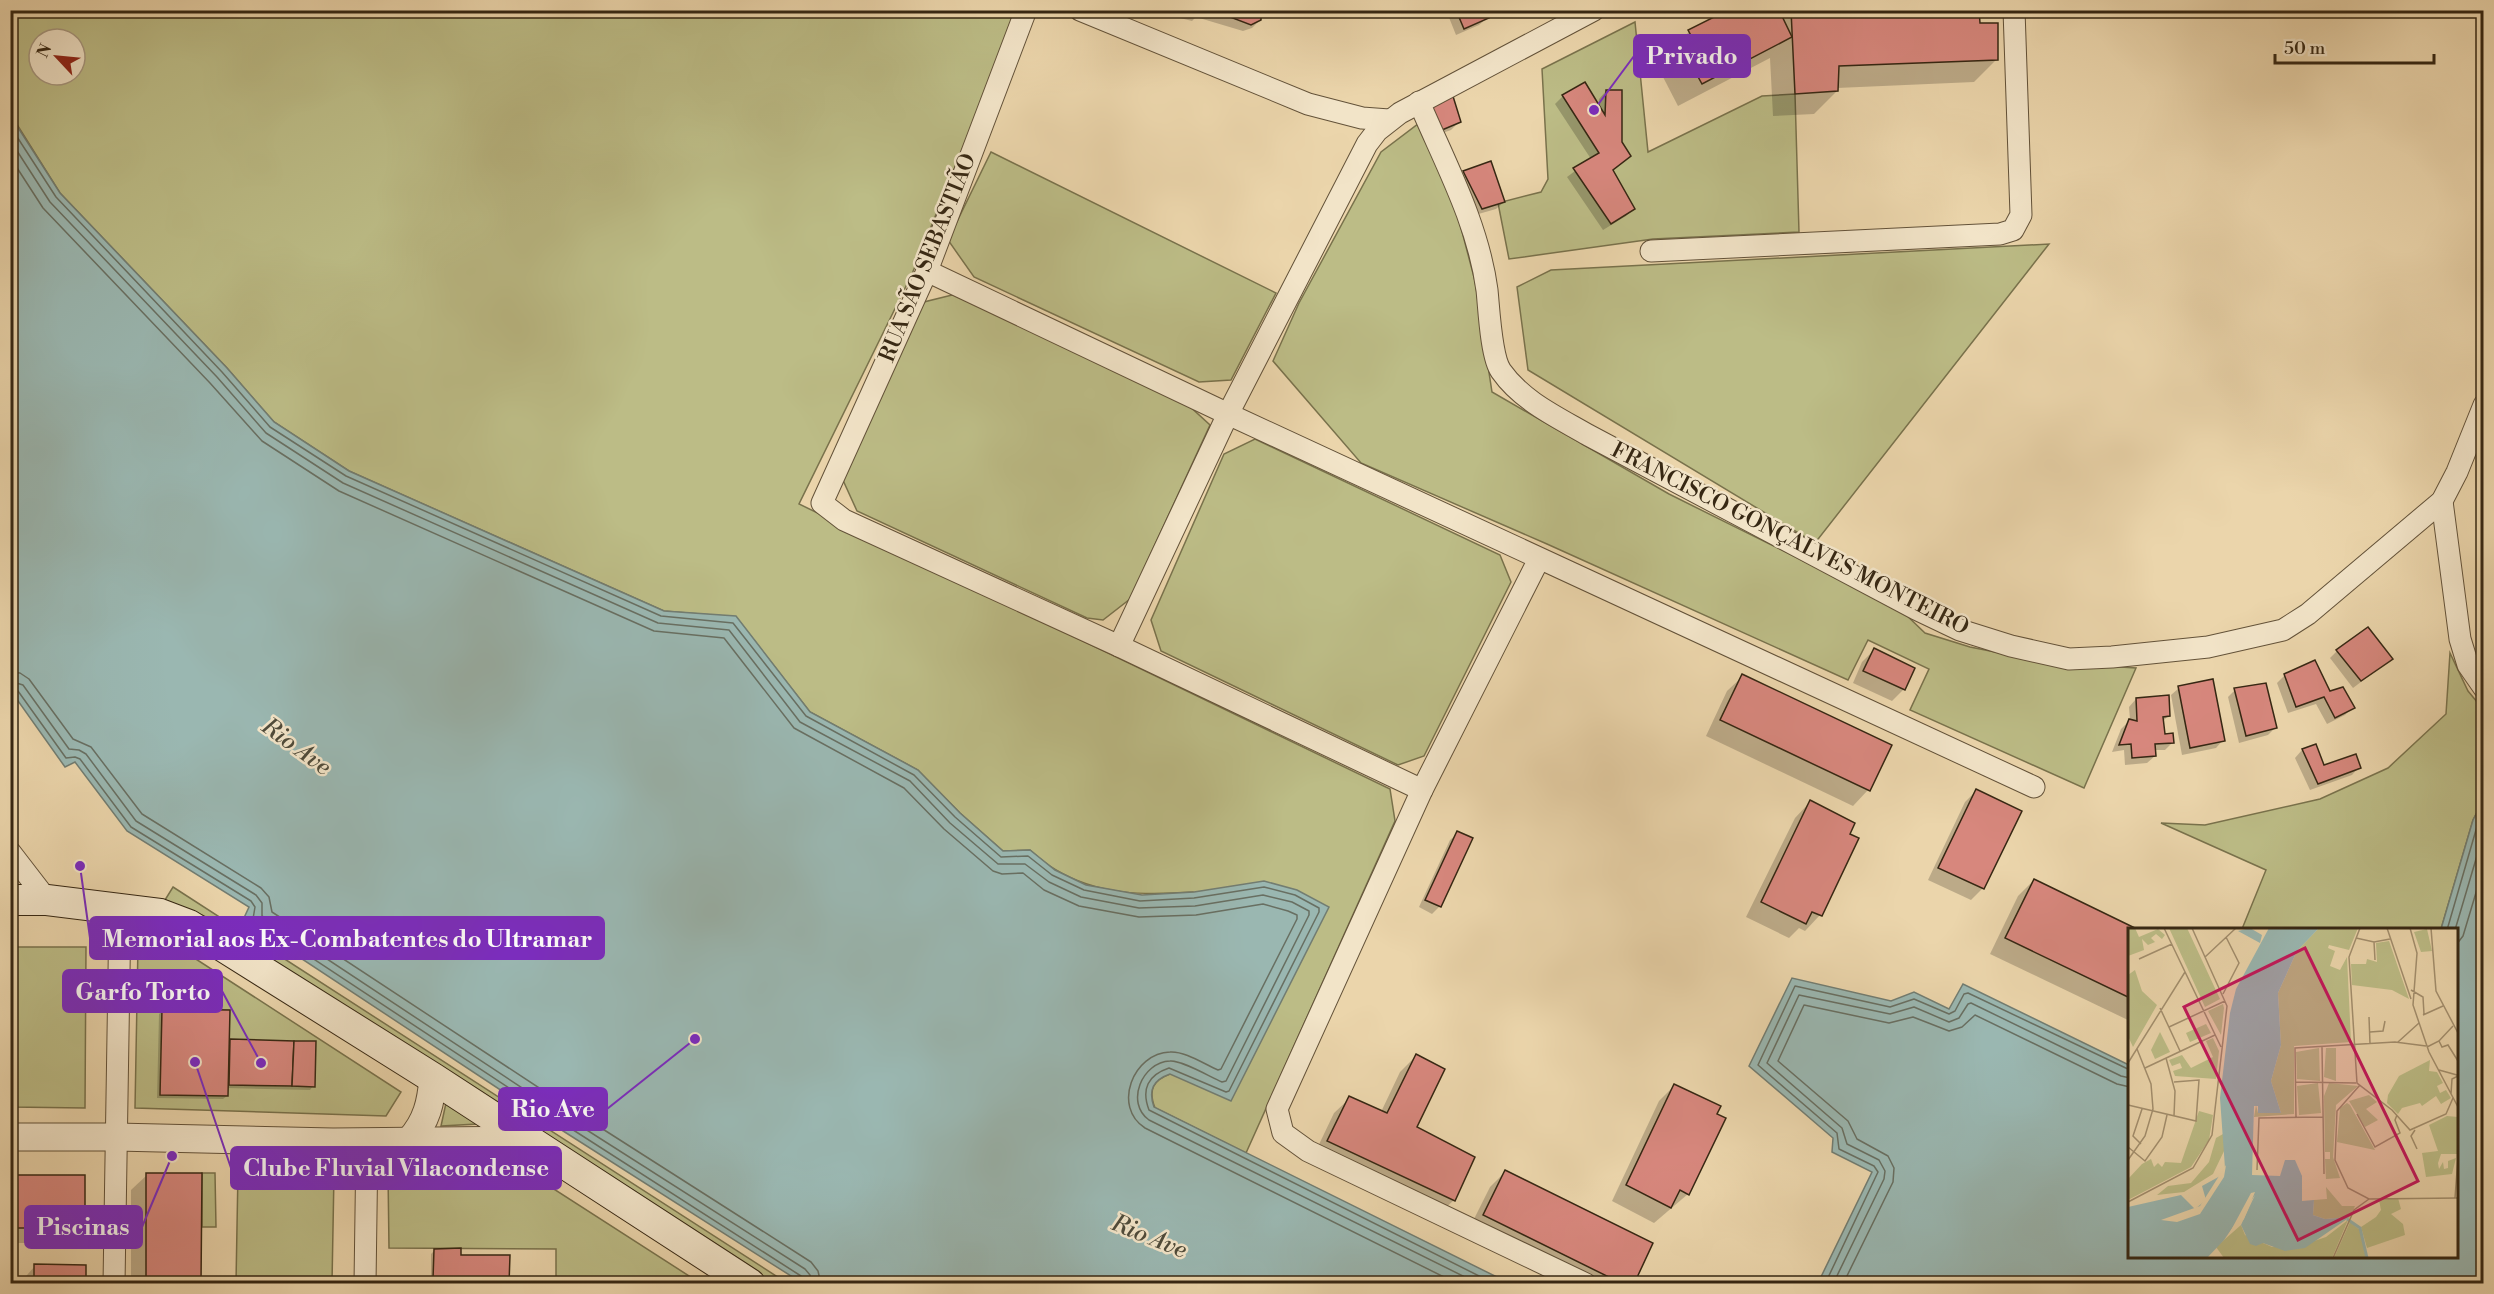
<svg xmlns="http://www.w3.org/2000/svg" width="2494" height="1294" viewBox="0 0 2494 1294" font-family="'Libre Bodoni',serif">
	<rect width="100%" height="100%" fill="#ebd5ab"/>
	<filter id="stains"><feTurbulence type="fractalNoise" baseFrequency=".00333" numOctaves="4"/><feColorMatrix values="0 0 0 0 .2 0 0 0 0 .09 0 0 0 0 .02 0 0 0 .5 -.17"/></filter>
	<radialGradient id="worn" r=".72"><stop offset=".6" stop-color="#630" stop-opacity="0"/><stop offset="1" stop-color="#630" stop-opacity=".3"/></radialGradient>
	<g fill="#bcbc86" stroke="#79724c" stroke-width="1.5" fill-rule="evenodd">
		<path d="M11,11H1011L1013,23L912,274L799,504L1390,789L1395,821L1246,1153L1155,1108C1148,1090 1153,1080 1170,1074L1193,892C1146,895 1099,896 1056,870C1047,865 1038,857 1030,850L1003,851L960,813L918,770L810,712L736,617L664,611L349,471L274,422L227,368L60,193L11,115ZM39,39H75V75H39Z"/>
		<polygon points="1635,22 1648,152 1762,96 1795,94 1799,232 1653,239 1509,259 1498,203 1541,192 1548,179 1542,69"/>
		<polygon points="1418,124 1455,205 1475,281 1492,392 1669,494 1900,609 1925,633 1970,647 2045,662 2136,668 2084,788 1910,710 1929,669 1868,640 1848,680 1547,544 1361,463 1273,361 1299,303 1381,152"/>
		<polygon points="991,152 1276,293 1231,380 1199,382 974,277 948,240"/>
		<polygon points="2049,244 1815,543 1528,370 1517,287 1551,270"/>
		<polygon points="956,294 1187,404 1210,425 1130,599 1103,620 1087,618 857,511 842,478 924,302"/>
		<polygon points="1255,439 1500,555 1511,582 1424,756 1398,765 1161,651 1151,620 1224,454"/>
		<polygon points="2450,653 2468,691 2483,709 2483,801 2473,820 2441,929 2242,929 2266,870 2161,823 2205,825 2320,799 2388,768 2446,714"/>
		<polygon points="173,887 787,1283 772,1283 204,916 165,900"/>
		<polygon points="138,946 182,950 401,1092 386,1116 135,1108"/>
		<polygon points="11,947 86,947 85,1108 11,1107"/>
		<polygon points="446,1103 477,1124 441,1126"/>
		<polygon points="238,1172 334,1174 332,1283 236,1283"/>
		<polygon points="202,1173 215,1173 216,1227 202,1227"/>
		<polygon points="388,1173 529,1173 700,1283 556,1283 556,1249 389,1248"/>
	</g>
	<g fill="#9ab7b1" stroke="#727d72" stroke-width="1.5">
		<path d="M10,115L60,193L227,368L274,422L349,471L664,611L736,616L810,712L918,770L960,813L1003,851L1030,850L1055,870L1086,885L1142,895L1194,892L1264,881L1297,890L1329,907L1231,1101L1170,1074C1153,1080 1148,1090 1154,1107L1509,1283H802L549,1122L243,920L249,907L127,831L75,762L65,767L11,691Z"/>
		<polygon points="2483,801 2483,1283 1818,1283 1872,1172 1832,1152 1833,1138 1749,1066 1792,978 1891,1001 1914,992 1949,1009 1963,984 2129,1065 2130,1256 2456,1256 2456,930 2441,929 2473,820"/>
	</g>
	<g fill="#0003">
		<polygon points="1175,10 1259,10 1260,20 1252,28 1243,31 1196,17 1192,21 1176,17"/>
		<polygon points="1446,10 1484,10 1487,18 1479,25 1456,35"/>
		<polygon points="1732,10 1986,10 1978,19 1997,59 1974,82 1837,88 1837,91 1814,114 1773,116 1770,58 1678,106 1663,77 1673,67 1666,54 1689,32"/>
		<polygon points="1584,84 1598,107 1599,99 1606,91 1621,143 1629,156 1612,171 1633,209 1626,216 1603,230 1567,177 1591,159 1555,104 1563,96"/>
		<polygon points="1451,95 1459,122 1451,130 1434,136"/>
		<polygon points="1463,172 1504,202 1496,209 1475,215 1456,179"/>
		<polygon points="2484,488 2484,515 2476,512"/>
		<polygon points="1874,650 1904,689 1892,701 1853,683 1862,662"/>
		<polygon points="2337,651 2391,659 2353,688 2330,658"/>
		<polygon points="2285,675 2329,693 2353,707 2345,715 2327,724 2316,704 2288,713 2277,683"/>
		<polygon points="1743,676 1890,746 1868,790 1853,806 1706,736 1727,691"/>
		<polygon points="2179,688 2223,740 2216,748 2182,755 2171,695"/>
		<polygon points="2235,690 2275,728 2268,735 2239,743 2228,697"/>
		<polygon points="2136,699 2169,715 2162,722 2163,735 2173,742 2165,750 2154,750 2155,756 2147,763 2125,765 2124,750 2112,752 2121,729 2130,720 2129,707"/>
		<polygon points="2315,746 2323,767 2359,767 2352,775 2310,790 2295,758 2302,750"/>
		<polygon points="1976,791 2020,811 1982,889 1971,900 1928,880 1965,802"/>
		<polygon points="1810,802 1848,835 1857,839 1820,915 1805,931 1799,928 1789,938 1746,917 1795,818"/>
		<polygon points="1458,833 1440,906 1432,914 1419,907 1450,840"/>
		<polygon points="2034,880 2130,930 2130,1021 1990,954 2018,896"/>
		<polygon points="162,1011 228,1040 315,1043 313,1086 310,1090 227,1088 227,1096 223,1099 157,1098 159,1014"/>
		<polygon points="1416,1056 1415,1128 1454,1200 1438,1215 1313,1157 1334,1113 1350,1098 1381,1112 1400,1072"/>
		<polygon points="1675,1085 1688,1194 1654,1223 1612,1201 1659,1101"/>
		<polygon points="1505,1172 1633,1284 1576,1284 1468,1231 1490,1187"/>
		<polygon points="147,1175 200,1284 131,1284 131,1190"/>
		<polygon points="10,1177 84,1228 68,1243 10,1243"/>
		<polygon points="435,1250 459,1256 508,1284 393,1284 397,1280 431,1281 431,1254"/>
		<polygon points="35,1266 84,1284 19,1284"/>
	</g>
	<g fill="none" stroke-linecap="round" stroke-linejoin="round">
		<g stroke="#686f62" stroke-width="1.5">
			<path d="M10,126L56,197L222,372L270,427L346,476L661,616L733,623L806,716L914,775L955,817L1001,857L1028,856L1052,875L1084,890L1140,901L1194,898L1264,887L1295,895L1319,908V912L1229,1091L1226,1092L1169,1068C1148,1075 1141,1089 1149,1110L1495,1284"/>
			<path d="M10,140L50,202L217,377L266,433L343,483L658,623L729,630L800,722L910,781L950,823L998,864H1025L1049,882L1081,897L1139,908L1195,906L1263,895L1292,902L1309,911V915L1226,1081L1222,1082C1210,1077 1182,1060 1170,1061C1142,1062 1125,1103 1149,1120L1479,1284"/>
			<path d="M10,157L43,208L210,383L262,441L339,491L654,631L724,638L794,728L904,788L944,829L993,871L1002,874L1023,873L1044,890L1079,906L1139,917L1196,915L1263,904L1288,911L1297,915V919L1221,1069L1218,1070C1204,1064 1185,1051 1170,1052C1133,1053 1112,1107 1145,1128L1458,1284"/>
			<polyline points="10,672 20,673 29,679 73,739 91,747 142,814 261,888 269,897 272,912 562,1103 811,1262 818,1271 821,1284"/>
			<polyline points="10,681 23,685 69,749 79,750 86,754 136,821 256,895 262,903 262,916 557,1111 805,1269 810,1275 812,1284"/>
			<polyline points="10,688 18,691 66,758 75,757 80,759 131,827 251,901 255,907 253,919 553,1117 801,1276 804,1284"/>
			<polyline points="2447,930 2478,823 2484,813"/>
			<polyline points="2455,930 2484,832"/>
			<polyline points="2456,945 2463,936 2484,866"/>
			<polyline points="1825,1284 1878,1172 1874,1166 1839,1149 1837,1133 1758,1065 1795,986 1890,1007 1914,999 1949,1014 1955,1011 1964,994 1968,993 2130,1070"/>
			<polyline points="1833,1284 1884,1179 1885,1171 1879,1160 1847,1144 1842,1128 1767,1063 1799,995 1890,1014 1914,1007 1949,1022 1959,1018 1968,1004 1971,1003 2121,1076 2130,1078"/>
			<polyline points="1843,1284 1893,1182 1894,1168 1888,1156 1857,1139 1848,1121 1778,1061 1804,1005 1889,1023 1913,1017 1949,1031 1962,1027 1975,1015 2117,1084 2130,1087"/>
		</g>
	</g>
	<g fill="#d7877d" stroke="#362713" stroke-width="1.5">
		<polygon points="1217,10 1261,10 1261,20 1251,25 1217,12"/>
		<polygon points="1456,10 1485,10 1489,18 1464,29"/>
		<polygon points="1728,10 1779,10 1792,37 1702,84 1685,53 1697,46 1688,30"/>
		<polygon points="1791,10 1979,10 1980,23 1998,23 1998,60 1839,66 1838,91 1795,94"/>
		<polygon points="1585,82 1605,115 1606,90 1622,90 1622,142 1631,156 1613,170 1635,209 1611,224 1573,168 1599,153 1562,95"/>
		<polygon points="1452,93 1461,122 1442,130 1429,105"/>
		<polygon points="1491,161 1505,202 1482,209 1463,171"/>
		<polygon points="2368,627 2393,659 2361,681 2336,650"/>
		<polygon points="1874,648 1915,668 1905,690 1863,671"/>
		<polygon points="2315,660 2330,691 2343,687 2355,708 2335,718 2324,697 2296,707 2284,674"/>
		<polygon points="1742,674 1892,745 1870,791 1720,720"/>
		<polygon points="2213,679 2225,741 2190,748 2178,686"/>
		<polygon points="2266,683 2277,728 2246,736 2234,688"/>
		<polygon points="2169,695 2170,716 2163,717 2165,734 2173,733 2174,743 2155,744 2156,756 2132,758 2131,744 2119,745 2129,719 2137,721 2136,698"/>
		<polygon points="2316,744 2324,765 2356,754 2361,768 2318,784 2302,749"/>
		<polygon points="1976,789 2022,811 1984,889 1938,868"/>
		<polygon points="1810,800 1855,823 1850,834 1859,838 1822,916 1812,912 1806,924 1761,902"/>
		<polygon points="1457,831 1473,838 1441,907 1425,900"/>
		<polygon points="2034,879 2139,930 2130,930 2130,998 2005,938"/>
		<polygon points="162,1009 230,1010 228,1096 160,1095"/>
		<polygon points="230,1039 294,1041 292,1086 229,1085"/>
		<polygon points="294,1041 316,1041 315,1087 292,1086"/>
		<polygon points="1416,1054 1445,1069 1417,1127 1475,1157 1455,1201 1327,1141 1349,1096 1387,1113"/>
		<polygon points="1674,1084 1721,1106 1717,1114 1726,1118 1689,1195 1680,1190 1671,1208 1626,1185"/>
		<polygon points="1505,1170 1653,1243 1634,1284 1623,1284 1483,1215"/>
		<polygon points="146,1173 202,1173 201,1284 146,1284"/>
		<rect x="10" y="1175" width="75" height="53"/>
		<polygon points="461,1248 461,1255 510,1255 509,1284 396,1284 396,1279 433,1279 434,1249"/>
		<polygon points="34,1264 86,1265 86,1284 34,1284"/>
	</g>
	<g fill="none" stroke-linecap="round" stroke-linejoin="round">
		<g stroke="#635239" stroke-width="23">
			<g id="minor">
				<polyline points="1026,10 927,271 822,503 844,520 1119,646 1422,790"/>
				<polyline points="1080,10 1308,104 1362,118 1389,120"/>
				<path d="M1419,102C1445,163 1478,223 1487,290C1489,309 1491,357 1501,371C1522,401 1557,417 1588,435L1916,609L1960,630L2011,646L2069,659L2112,657L2208,647L2283,630L2308,614L2442,501L2457,472L2484,405"/>
				<polyline points="1651,251 2000,234 2013,230 2021,215 2014,10"/>
				<polyline points="927,271 1228,414 2034,787"/>
				<polyline points="2442,501 2460,639 2468,665 2484,688"/>
				<polyline points="1539,559 1422,790 1277,1109 1283,1133 1308,1151 1586,1284"/>
				<polyline points="1119,646 1228,414 1367,144 1377,131 1400,113 1594,10"/>
				<polyline points="10,852 47,900"/>
				<polyline points="114,1284 120,910"/>
				<polyline points="365,1284 367,1142"/>
			</g>
		</g>
		<g stroke="#635239" stroke-width="29">
			<g id="tertiary">
				<polyline points="10,1137 116,1137 333,1142 529,1140"/>
				<path d="M410,1140C427,1121 431,1102 433,1078"/>
			</g>
		</g>
		<g stroke="#362713" stroke-width="32">
			<polyline id="secondary" points="10,900 47,900 160,914 189,925 433,1078 750,1284"/>
		</g>
		<use href="#minor" stroke="#f2e4c8" stroke-width="21"/>
		<use href="#tertiary" stroke="#f2e4c8" stroke-width="27"/>
		<use href="#secondary" stroke="#f2e4c8" stroke-width="30"/>
	</g>
	<g text-anchor="middle" dominant-baseline="central" stroke-width="5" stroke-linejoin="round" paint-order="stroke">
		<g font-size="22" fill="#362713" stroke="#f2e4c8">
			<text transform="translate(928 258) rotate(-68)">RUA SÃO SEBASTIÃO</text>
			<text transform="translate(1790 539) rotate(27)">FRANCISCO GONÇALVES MONTEIRO</text>
		</g>
		<g font-size="24" font-style="italic" fill="#4f4b3a" stroke="#f2e4c8">
			<text transform="translate(296 747) rotate(36)">Rio Ave</text>
			<text transform="translate(1149 1237) rotate(22)">Rio Ave</text>
		</g>
	</g>
	<g transform="translate(2128 928)">
		<rect width="330" height="330" fill="#ebd5ab"/>
		<path d="M0,0H7L11,9L30,1L37,7L34,11L28,6L23,10L27,14L20,17L14,11L16,22L0,28ZM41,0H59L92,71L77,79ZM191,0H230L221,22L201,17L200,20L207,23L202,38L212,42L219,29L223,114L166,118V186L126,189L128,177L130,185H153L143,153L153,117L150,65L169,23ZM299,1L304,23L293,24L286,4ZM261,13L281,71L264,62L224,57L223,36H238L239,31L249,34L248,15ZM7,42L14,63L29,77L5,119L0,108V47ZM95,76L96,80L93,107L80,83ZM78,96L83,105L62,114L58,105ZM32,104L42,124L27,131L23,122ZM85,110L91,123L88,151L47,148L45,143L54,140L52,135L44,138L41,132L54,127L63,140L85,129L78,113ZM191,120L192,153L169,151L168,124ZM198,120H208V153L196,149ZM302,132L301,143L309,144L315,155L309,158L312,165L318,162L323,170L313,176L308,168L294,178L292,175L274,180L270,186L259,175L260,167L271,148ZM190,155L193,185L171,187L169,158ZM201,155L230,158L208,177L205,229L212,250L198,251L197,231H202V224H197L196,168ZM241,167L249,174L238,181L250,192L237,199L221,173ZM219,175L222,177L247,222L209,214L212,180ZM71,183L85,187L81,212L63,239L0,272V251L14,236L23,231L26,239L30,235L34,239L37,234L53,235ZM319,188L330,189V226H313L310,235L311,241L315,234L316,241L320,240V233L328,230L324,246L298,249L294,225L310,223L301,197ZM95,206L97,221L85,246L56,264L29,267L40,258L63,255L81,234L88,210ZM198,259L214,278H227L222,289L197,291L185,287L186,272L199,271ZM270,270L273,281L263,286L275,296L277,307L239,320L233,299L248,289L253,282L251,272ZM220,292L204,330H96L88,319L113,297L117,307L144,319L180,315L198,309ZM222,294L232,302L238,330H206Z" fill="#bcbc86"/>
		<path d="M122,0L134,7L132,15L110,3ZM141,0H191L169,23L150,65L153,117L143,153L153,185H130V178H126L124,247L152,248L157,232H167L174,248V273L186,272L185,287L197,291L222,289L177,320L157,323L135,315L128,318L122,316L113,297L127,267L96,312L79,330H0V279L53,267L67,281L78,272L74,258L94,247L97,240L92,170L102,85L108,61Z" fill="#9ab7b1"/>
		<path d="M98,237L96,249L72,286L49,294L33,292L72,278ZM127,264L116,291L101,306L123,265Z" fill="#ebd5ab"/>
		<path fill="none" stroke="#9ab7b1" stroke-width="3" d="M219,291L232,300L239,330"/>
		<path fill="none" stroke="#a38f6e" stroke-width="1.5" d="M36,0L93,119M232,0L221,29L229,155L264,182L282,202L318,186L325,170M259,0L283,71M282,0L289,25L285,77L301,124L330,179M303,0L308,63L330,105M228,10L246,14L262,11M246,14L247,32M77,29L108,0M11,31L44,16M283,62L295,69L296,86M95,66L111,35L98,9M32,80L52,123M295,87L315,78M241,89L242,116M41,99L97,73M242,104L255,103L257,93M311,113L314,119L320,117L330,133M270,114L291,95M194,119L196,246M299,119L311,113L325,98M38,130L47,163L46,188M0,135L57,44M17,140L87,107M311,142L329,147M167,154L228,155M232,157L209,183L207,232L220,260L241,271L330,270M323,166L324,151L330,148M0,177L68,193L71,152L46,154M229,186L247,219L272,205L267,192L269,187M168,189L167,120L267,114L298,118M287,202L283,208L289,221M13,216L5,208L14,181M0,219L17,233L34,209L39,187M0,232L17,208L25,181L23,156L9,121M129,242L131,190L195,189M327,270L330,230M0,274L65,240L84,207L99,78L64,0M205,330L226,282L241,271"/>
		<path fill="#c2185b" fill-opacity="0.15" stroke="#c2185b" stroke-width="3" d="M177,20L290,253L170,312L56,79Z"/>
		<rect width="330" height="330" fill="none" stroke="#362713" stroke-width="3"/>
	</g>
	<path fill="none" stroke="#7b2cbf" stroke-width="2" d="M1594 110L1634 56M80 866L90 938M261 1063L222 991M695 1039L607 1109M195 1062L231 1168M172 1156L142 1227"/>
	<g fill="#7b2cbf" stroke="#f2e4c8" stroke-width="2">
		<circle cx="1594" cy="110" r="6"/>
		<circle cx="80" cy="866" r="6"/>
		<circle cx="261" cy="1063" r="6"/>
		<circle cx="695" cy="1039" r="6"/>
		<circle cx="195" cy="1062" r="6"/>
		<circle cx="172" cy="1156" r="6"/>
	</g>
	<g fill="#7b2cbf" stroke="#7b2cbf" stroke-width="2">
		<rect x="1634" y="35" width="116" height="42" rx="6"/>
		<rect x="90" y="917" width="514" height="42" rx="6"/>
		<rect x="63" y="970" width="159" height="42" rx="6"/>
		<rect x="499" y="1088" width="108" height="42" rx="6"/>
		<rect x="231" y="1147" width="330" height="42" rx="6"/>
		<rect x="25" y="1206" width="117" height="42" rx="6"/>
	</g>
	<g font-size="24" text-anchor="middle" font-weight="bold" fill="#fff">
		<text x="1692" y="64">Privado</text>
		<text x="347" y="947">Memorial aos Ex-Combatentes do Ultramar</text>
		<text x="143" y="1000">Garfo Torto</text>
		<text x="553" y="1117">Rio Ave</text>
		<text x="396" y="1176">Clube Fluvial Vilacondense</text>
		<text x="83" y="1235">Piscinas</text>
	</g>
	<rect width="2494" height="1294" fill="none" stroke="#ebd5ab" stroke-width="36"/>
	<rect x="12" y="12" width="2470" height="1270" fill="none" stroke="#362713" stroke-width="3"/>
	<rect x="18" y="18" width="2458" height="1258" fill="none" stroke="#362713" stroke-width="1.5"/>
	<g transform="translate(57 57) rotate(296)"><circle r="28" fill="#f2e4c8" stroke="#a79880" stroke-width="1.5"/>
	<path d="M0-4.5L10 22L0 15L-10 22Z" fill="#8f2418"/>
	<text y="-9" font-size="16" font-weight="bold" text-anchor="middle" fill="#362713">N</text>
	</g>
	<path d="M2275 54v9h159v-9" fill="none" stroke="#362713" stroke-width="3"/>
	<text x="2284" y="54" font-size="18" fill="#362713" stroke="#f2e4c8" stroke-width="4.5" paint-order="stroke">50 m</text>
	<rect width="100%" height="100%" filter="url(#stains)"/>
	<rect width="100%" height="100%" fill="url(#worn)"/>
</svg>
